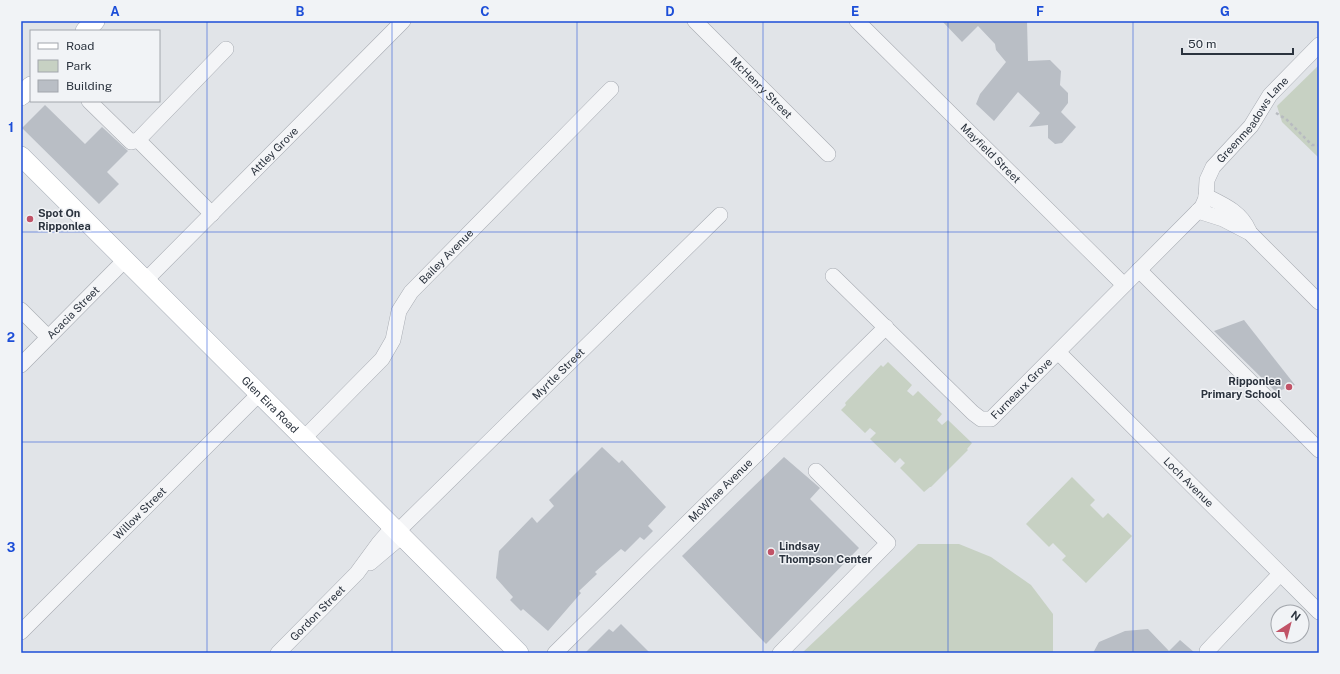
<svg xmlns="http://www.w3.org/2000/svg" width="1340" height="674" viewBox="0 0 1340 674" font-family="'Public Sans',sans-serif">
	<rect width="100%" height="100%" fill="#e1e4e8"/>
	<g fill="#c7d1c3">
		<polygon points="1319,65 1319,158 1282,122 1277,106"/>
		<polygon points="888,362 912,385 907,391 913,396 918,391 942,414 937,420 942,425 948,420 972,443 967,449 968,450 931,487 930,487 924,492 900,468 905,463 900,458 895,463 870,439 876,433 870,428 865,433 841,410 846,405 845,403 881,365 883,367"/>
		<polygon points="1072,477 1095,500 1090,505 1103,518 1108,513 1132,536 1086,583 1062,560 1066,556 1053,543 1049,547 1026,524"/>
		<polygon points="918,544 959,544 991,557 1031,585 1053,614 1053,653 802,653"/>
	</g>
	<g fill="#b9bec5">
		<polygon points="942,21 1027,21 1028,61 1050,60 1061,71 1060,85 1068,93 1068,103 1061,112 1076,127 1062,143 1055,144 1048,138 1048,125 1029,127 1040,113 1018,92 994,121 976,104 980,94 1006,62 996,50 995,44 978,26 962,42"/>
		<polygon points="45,105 85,144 102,127 128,151 107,172 119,184 99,204 22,128"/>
		<polygon points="1244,320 1295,385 1276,392 1214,331"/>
		<polygon points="602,447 619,463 622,460 666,507 648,526 653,531 644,540 640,537 625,552 621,549 595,572 597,574 579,591 581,593 548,631 523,609 521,611 510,600 513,597 496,578 499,551 532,517 537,523 554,506 549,500"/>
		<polygon points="784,457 820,488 810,499 859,548 766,644 682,556"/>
		<polygon points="621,624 650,653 585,653 609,629 613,632"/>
		<polygon points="1148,629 1169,651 1180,640 1195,653 1093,653 1099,642 1125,631"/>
	</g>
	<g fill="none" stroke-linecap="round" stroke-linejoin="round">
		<g stroke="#a7abb2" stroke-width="16">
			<g id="minor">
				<path id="s1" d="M695,21L828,154"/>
				<path id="s2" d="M857,21L1124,285"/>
				<polyline points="89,101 131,142 138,140"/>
				<path d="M1206,196C1224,205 1241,212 1249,231"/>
				<polyline points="1198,211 1223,219 1250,233 1319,302"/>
				<polyline points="212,214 138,140 226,49"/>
				<polyline points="1139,270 1319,450"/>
				<path id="s3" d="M833,276L973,413L981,419H991L1202,207L1206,198L1207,180L1213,167L1251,126L1270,95L1319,45"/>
				<path id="s4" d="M145,281L403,21"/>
				<polyline points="21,310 48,337"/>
				<path id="s5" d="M1059,353L1319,612"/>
				<path id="s6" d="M21,365L125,260"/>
				<path id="s7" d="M304,438L382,359L393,340L399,311L411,292L611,89"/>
				<path id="s8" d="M397,532L720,215"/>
				<polyline points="370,563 402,536"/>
				<path id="s9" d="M21,632L259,394"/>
				<polyline points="1207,651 1280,574"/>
				<path id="s10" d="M278,653L357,573L379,543L393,527"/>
				<path id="s11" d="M555,653L886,327"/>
				<polyline points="780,653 888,543 816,471"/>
			</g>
		</g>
		<g stroke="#a2a9b3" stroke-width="20">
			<g id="major">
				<polyline points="85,31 95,21"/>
				<polyline points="21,96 31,86"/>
				<path id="s12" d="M21,156L519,653"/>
			</g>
		</g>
		<polyline stroke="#b8bbc0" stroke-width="2.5" stroke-dasharray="3 3" stroke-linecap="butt" points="1276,113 1286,119 1312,145 1319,145"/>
		<use href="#minor" stroke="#f4f5f7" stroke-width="15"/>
		<use href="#major" stroke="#fff" stroke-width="19"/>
	</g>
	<path fill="none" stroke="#1d4ed8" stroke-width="1" stroke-opacity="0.55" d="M207,21V653M392,21V653M577,21V653M763,21V653M948,21V653M1133,21V653M21,232H1319M21,442H1319"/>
	<g fill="#c15367" stroke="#f1f3f6" stroke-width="1.5">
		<circle cx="30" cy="219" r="4"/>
		<circle cx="1289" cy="387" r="4"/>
		<circle cx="771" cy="552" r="4"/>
	</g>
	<g text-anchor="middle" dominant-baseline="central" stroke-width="3" stroke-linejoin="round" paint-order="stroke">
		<g font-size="11" fill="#2b333e" stroke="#f1f3f6">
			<text stroke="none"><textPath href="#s1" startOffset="94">McHenry Street</textPath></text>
			<text stroke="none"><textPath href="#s3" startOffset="619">Greenmeadows Lane</textPath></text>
			<text stroke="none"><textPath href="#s4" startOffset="183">Attley Grove</textPath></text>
			<text stroke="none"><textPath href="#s2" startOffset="188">Mayfield Street</textPath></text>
			<text stroke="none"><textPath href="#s7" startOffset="235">Bailey Avenue</textPath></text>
			<text stroke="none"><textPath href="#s6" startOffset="74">Acacia Street</textPath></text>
			<text stroke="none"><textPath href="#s8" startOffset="226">Myrtle Street</textPath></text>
			<text stroke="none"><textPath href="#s3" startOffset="259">Furneaux Grove</textPath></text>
			<text stroke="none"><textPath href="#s12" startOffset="352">Glen Eira Road</textPath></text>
			<text stroke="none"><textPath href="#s5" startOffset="183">Loch Avenue</textPath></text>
			<text stroke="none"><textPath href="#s11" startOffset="232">McWhae Avenue</textPath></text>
			<text stroke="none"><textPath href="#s9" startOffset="168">Willow Street</textPath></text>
			<text stroke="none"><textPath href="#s10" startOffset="56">Gordon Street</textPath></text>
		</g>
		<g font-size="11" font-weight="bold" fill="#2b333e" stroke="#f1f3f6" text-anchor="start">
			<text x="38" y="213">Spot On<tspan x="38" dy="13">Ripponlea</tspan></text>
			<text x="1281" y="381" text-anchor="end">Ripponlea<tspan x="1281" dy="13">Primary School</tspan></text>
			<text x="779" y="546">Lindsay<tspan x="779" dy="13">Thompson Center</tspan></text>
		</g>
	</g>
	<rect width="1340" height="674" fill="none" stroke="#f1f3f6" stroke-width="44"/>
	<rect x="30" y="30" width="130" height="72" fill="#f1f3f6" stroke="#a2a6ac"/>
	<rect x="38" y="43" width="20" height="6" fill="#ffffff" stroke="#a2a6ac"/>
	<text x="66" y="50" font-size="12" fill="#2b333e">Road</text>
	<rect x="38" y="60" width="20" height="12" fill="#c7d1c3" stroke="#a2a6ac"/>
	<text x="66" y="70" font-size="12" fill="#2b333e">Park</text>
	<rect x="38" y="80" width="20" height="12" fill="#b9bec5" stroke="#a2a6ac"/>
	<text x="66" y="90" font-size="12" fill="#2b333e">Building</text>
	<g transform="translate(1290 624) rotate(36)"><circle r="19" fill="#f1f3f6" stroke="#a2a6ac"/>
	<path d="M0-3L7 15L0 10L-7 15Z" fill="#c15367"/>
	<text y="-6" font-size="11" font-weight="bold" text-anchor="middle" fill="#2b333e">N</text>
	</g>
	<path d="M1182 48v6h111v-6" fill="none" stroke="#2b333e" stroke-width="2"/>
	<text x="1188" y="48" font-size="12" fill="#2b333e" stroke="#f1f3f6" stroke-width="3" paint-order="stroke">50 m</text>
	<rect x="22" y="22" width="1296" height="630" fill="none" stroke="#1d4ed8" stroke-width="1.5"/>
	<g font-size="13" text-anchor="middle" font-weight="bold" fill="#1d4ed8">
		<text x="115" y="16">A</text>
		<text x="300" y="16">B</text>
		<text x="485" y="16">C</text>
		<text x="670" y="16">D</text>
		<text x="855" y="16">E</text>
		<text x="1040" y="16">F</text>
		<text x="1225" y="16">G</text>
		<text x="11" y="132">1</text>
		<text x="11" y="342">2</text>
		<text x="11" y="552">3</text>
	</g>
</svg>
